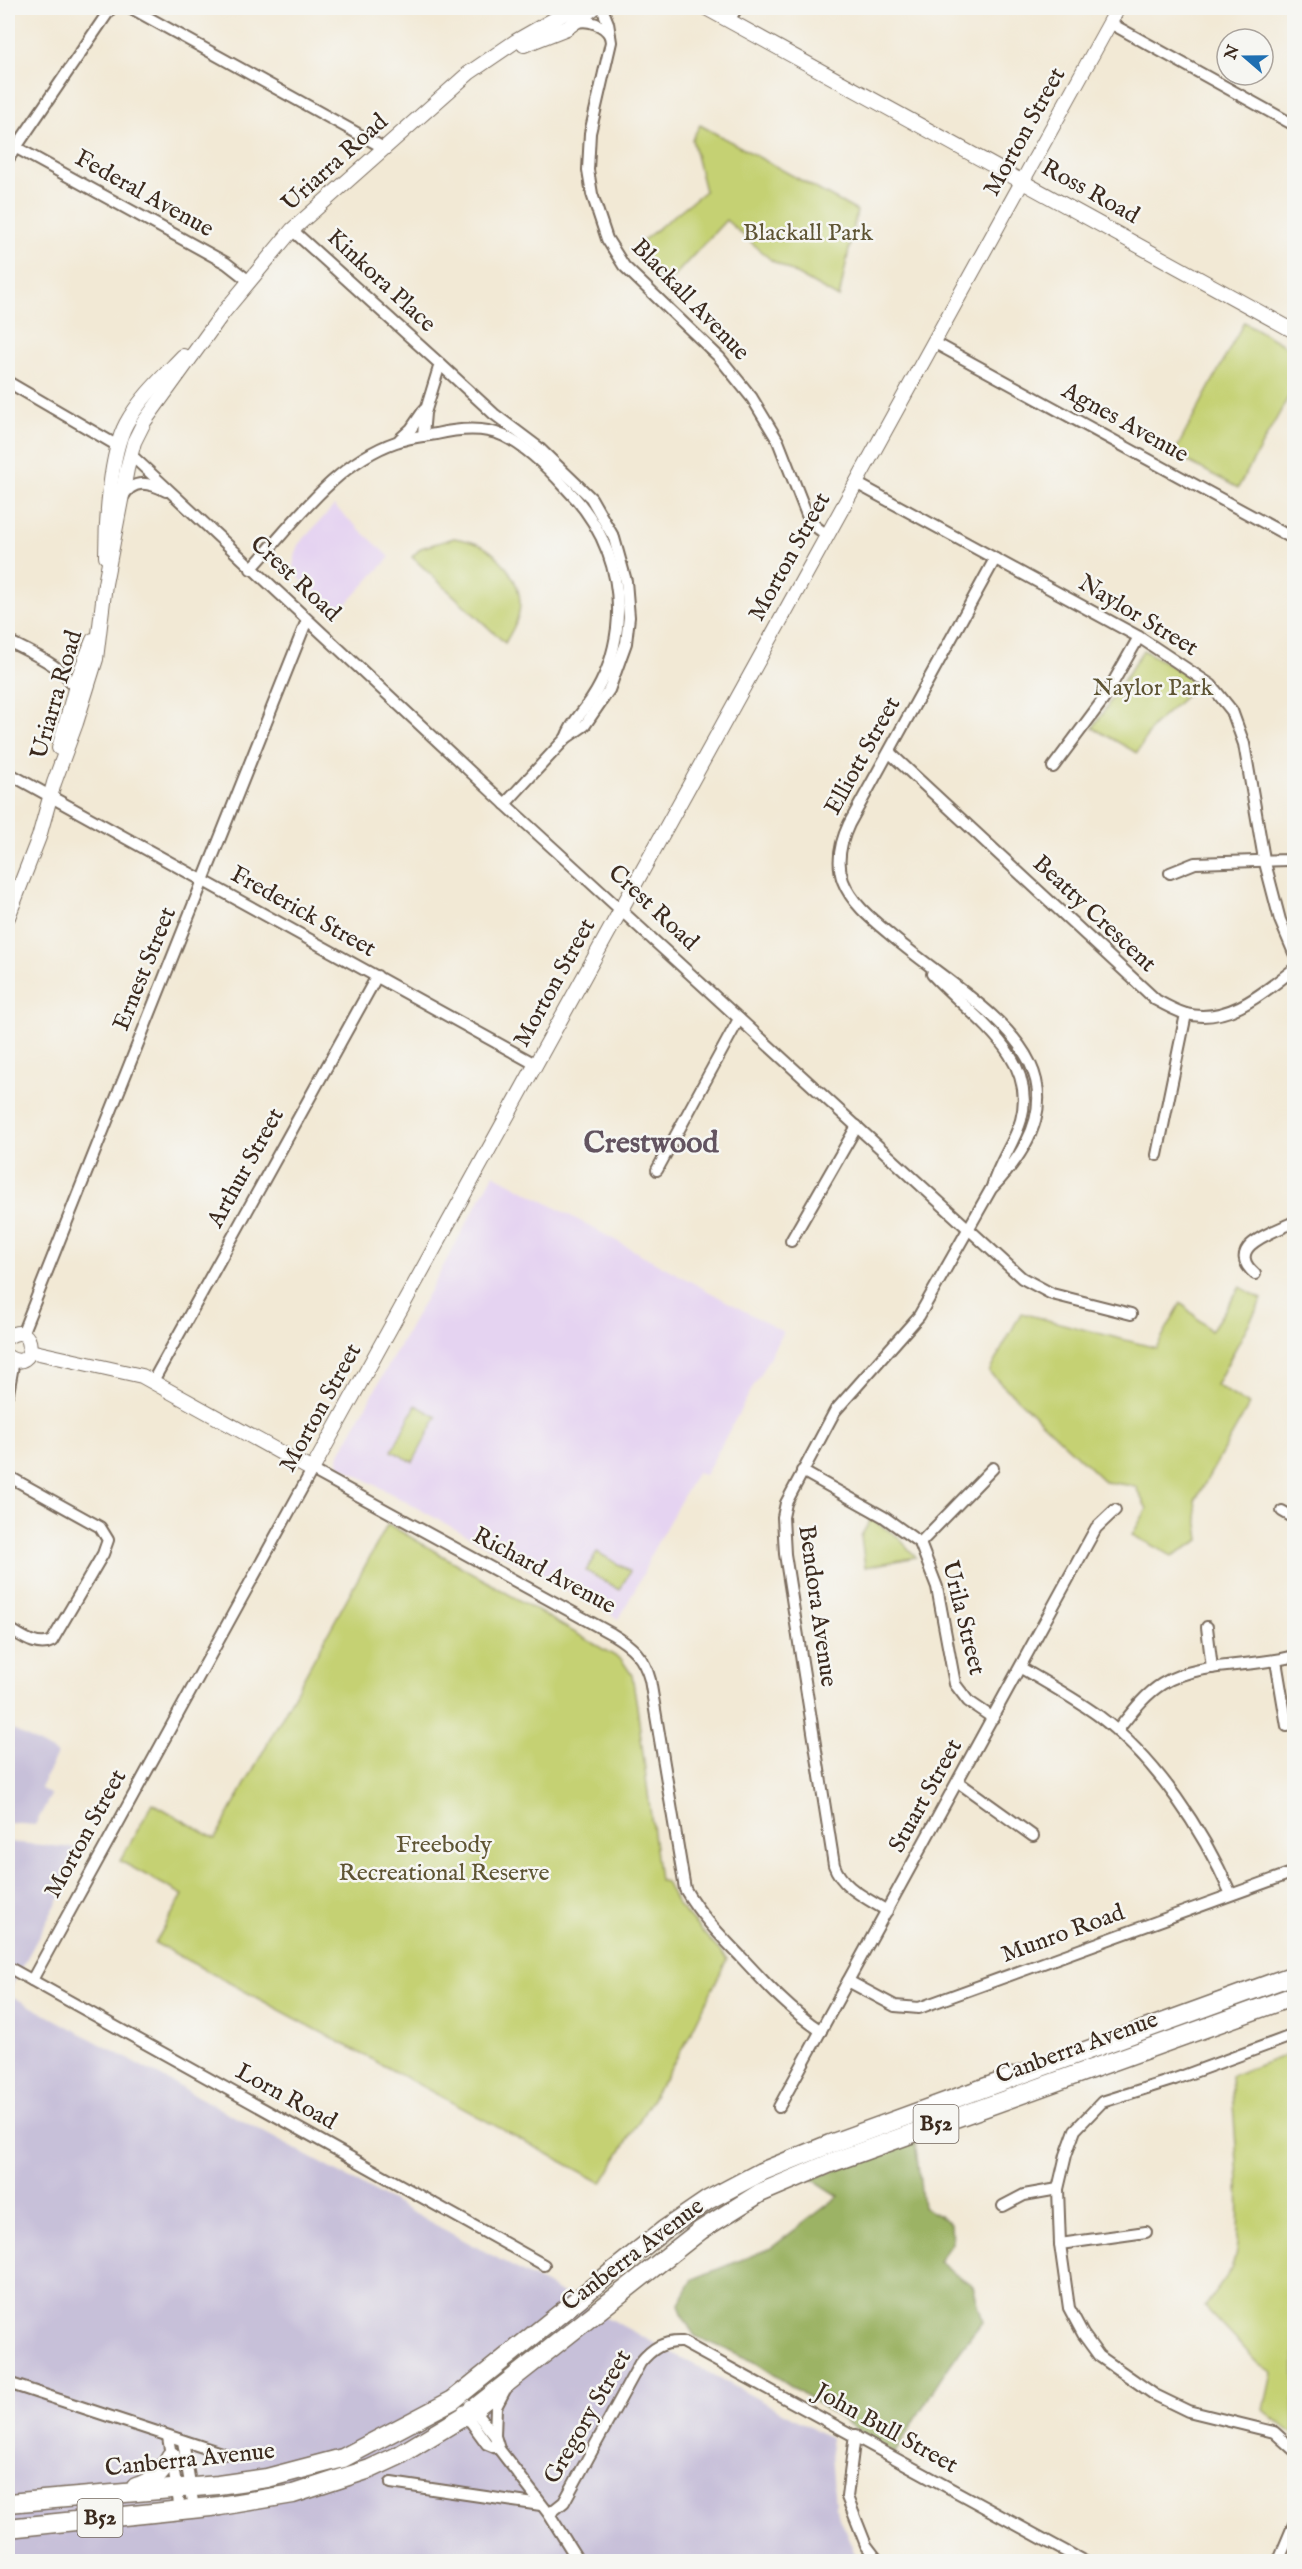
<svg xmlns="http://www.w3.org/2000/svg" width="1302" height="2569" viewBox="0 0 1302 2569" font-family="'IM FELL English',serif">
	<rect width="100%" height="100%" fill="#f6f6f2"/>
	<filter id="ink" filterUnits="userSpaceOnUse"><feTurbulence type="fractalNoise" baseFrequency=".0167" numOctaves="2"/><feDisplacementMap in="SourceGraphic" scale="12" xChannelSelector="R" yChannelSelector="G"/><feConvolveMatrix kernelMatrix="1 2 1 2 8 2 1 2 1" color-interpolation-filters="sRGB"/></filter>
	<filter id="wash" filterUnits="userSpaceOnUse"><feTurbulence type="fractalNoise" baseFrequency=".008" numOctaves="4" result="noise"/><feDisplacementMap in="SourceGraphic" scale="24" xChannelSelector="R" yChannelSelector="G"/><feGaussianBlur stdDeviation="1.35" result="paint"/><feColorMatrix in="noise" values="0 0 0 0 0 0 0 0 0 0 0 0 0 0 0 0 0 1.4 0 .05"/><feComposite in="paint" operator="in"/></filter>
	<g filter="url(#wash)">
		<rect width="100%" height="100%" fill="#f2e9d5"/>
		<g fill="#e5d3f1">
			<polygon points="334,506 390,557 337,614 300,579 293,566 298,545"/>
			<polygon points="494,1174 783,1332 705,1475 696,1473 651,1554 644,1572 619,1619 339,1465 338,1457"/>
		</g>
		<g fill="#c7c0d9">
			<polygon points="8,1727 57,1754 40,1788 51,1795 35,1825 8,1823"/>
			<polygon points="8,1842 86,1849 8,1993"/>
			<polygon points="8,1994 830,2438 835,2506 858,2561 8,2561"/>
		</g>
		<g fill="#c5d173" stroke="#807e48" stroke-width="1.5">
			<polygon points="700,125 857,211 839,298 771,260 726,220 666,285 632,249 705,191 692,139"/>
			<polygon points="1244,322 1294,351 1294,387 1238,488 1174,454"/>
			<path d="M454,538C465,540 477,542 486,548C503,559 520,582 520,603C520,618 512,631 505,643L412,557L421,548Z"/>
			<polygon points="1143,650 1177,669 1198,684 1153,726 1137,753 1093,728"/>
			<polygon points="1240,1287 1262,1299 1216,1385 1249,1405 1195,1501 1200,1540 1172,1556 1132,1535 1147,1509 1135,1486 1105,1482 989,1372 1021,1313 1156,1348 1181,1303 1211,1331"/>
			<polygon points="416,1405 437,1417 413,1462 392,1451"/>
			<polygon points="871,1519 897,1536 916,1557 865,1567 861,1536"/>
			<polygon points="388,1524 622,1660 632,1675 637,1706 659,1880 666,1882 677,1904 727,1959 688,2039 602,2183 155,1943 183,1895 120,1861 153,1803 215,1839"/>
			<polygon points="597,1552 630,1571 620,1590 586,1571"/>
			<path d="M1294,2052V2435L1264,2410L1272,2373L1259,2364L1205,2307C1213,2294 1224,2282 1231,2269C1247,2237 1233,2117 1231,2076Z"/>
		</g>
		<path fill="#9cb365" stroke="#6c6e42" stroke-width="1.5" d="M915,2140L923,2207L951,2223L952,2243L938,2261L973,2286L983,2321C949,2362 922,2408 894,2454L755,2362L695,2336L683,2317L679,2304L693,2279L771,2248L839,2196L812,2179Z"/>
	</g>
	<g filter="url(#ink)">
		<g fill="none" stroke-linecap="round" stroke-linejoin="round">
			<g stroke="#7b6d5e" stroke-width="14">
				<g id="street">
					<polyline points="131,8 384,148"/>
					<polyline points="602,8 608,23 611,42 590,133 588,170 592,194 607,239 624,266 719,357 752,398 778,441 807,515 816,527 827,535"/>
					<polyline points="729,20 737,8"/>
					<path d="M575,23C587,18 605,25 610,36"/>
					<polyline points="1110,23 1294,125"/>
					<polyline points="15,147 226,263 249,281"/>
					<polyline points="8,159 111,8"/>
					<polyline points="292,230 440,364 425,413 423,436"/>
					<polyline points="935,343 1294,539"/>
					<polyline points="440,364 494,414 538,447 591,498 614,538 626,581 629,617 626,643 609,690 585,725 566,738 505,804"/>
					<polyline points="8,382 118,446"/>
					<polyline points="400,439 411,429 424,410"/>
					<polyline points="130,454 505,804 1022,1278 1052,1294 1131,1314"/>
					<polyline points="856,483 1139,637 1211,685 1232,711 1244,744 1264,859 1280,920 1294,953"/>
					<path d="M123,497C133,478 150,483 166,491"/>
					<path d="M251,569C294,523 335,463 396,442C409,437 423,436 436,434C458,429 483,426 504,436C527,447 549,469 566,488C603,525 623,575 617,628C614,653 605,679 591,700C582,713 571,723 566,738"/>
					<path d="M8,641C25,650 73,670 74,691"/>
					<path d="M890,753L1156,1000C1165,1005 1176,1011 1186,1014C1229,1024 1263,993 1294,969"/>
					<polyline points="1053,767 1103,700 1139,637"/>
					<polyline points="8,773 535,1064"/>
					<polyline points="1170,873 1195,863 1288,860 1294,857"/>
					<path d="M932,974C969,1015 1039,1055 1021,1120C1015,1142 999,1162 992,1187"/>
					<polyline points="1157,1155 1186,1014"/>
					<polyline points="657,1170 739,1019"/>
					<polyline points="791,1241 857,1126"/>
					<path d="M1255,1274C1222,1246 1277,1231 1294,1222"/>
					<polyline points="22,1334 307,620"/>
					<polyline points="153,1381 377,976"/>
					<polyline points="8,1393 14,1360"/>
					<polyline points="802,1471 884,1517 920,1543 937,1587 955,1684 968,1701 993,1718"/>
					<path d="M8,1476L100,1527L108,1540L103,1554L52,1641C37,1649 20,1635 8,1628"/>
					<polyline points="1282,1511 1294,1518"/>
					<polyline points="920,1543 993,1468"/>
					<polyline points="1207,1627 1212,1668"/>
					<polyline points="1276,1661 1287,1726"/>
					<path d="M1021,1668C1047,1683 1074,1698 1099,1716C1157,1760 1202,1829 1231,1894"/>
					<path d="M1117,1731C1130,1715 1144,1695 1162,1684C1199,1661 1254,1668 1294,1656"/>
					<polyline points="958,1782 1033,1836"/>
					<path d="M887,1911C867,1898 842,1888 834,1865L785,1554L783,1517L786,1503L835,1411L919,1316L991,1189C1112,1064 972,1006 887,932C870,918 851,902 843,881C836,862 841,841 849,824L995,559"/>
					<polyline points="8,1967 544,2265"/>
					<path d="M32,1980L312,1470L612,1634C632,1646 644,1657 650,1680L685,1889C700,1915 721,1936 742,1958C766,1984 791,2011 821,2031"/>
					<polyline points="848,1981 895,2006 919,2008 1294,1872"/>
					<polyline points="1294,2035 1175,2079 1102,2102 1075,2130 1066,2155 1058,2189 1060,2244 1069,2308 1083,2334 1099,2356 1155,2395 1188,2411 1274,2432 1294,2450"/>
					<polyline points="779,2107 1096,1528 1115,1510"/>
					<polyline points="1003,2206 1024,2195 1058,2189"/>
					<polyline points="1060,2244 1146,2232"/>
					<polyline points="8,2383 224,2454"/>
					<polyline points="470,2405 495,2436 499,2449 549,2514 579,2562"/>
					<polyline points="463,2411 487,2444 499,2449"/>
					<polyline points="855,2435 847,2497 866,2545 879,2562"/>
					<polyline points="495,2436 496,2407 506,2388"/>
					<polyline points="168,2437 180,2509"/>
					<polyline points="183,2441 194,2508"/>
					<polyline points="391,2483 541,2505"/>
					<path d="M549,2514L564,2502L640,2363C652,2348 664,2341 682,2342L1085,2562"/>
					<polyline points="1278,2562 1294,2524"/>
				</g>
			</g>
			<g stroke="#7b6d5e" stroke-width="16">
				<g id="secondary">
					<polyline points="706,8 1294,331"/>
					<polyline points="524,45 567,28 594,8"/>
					<path d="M106,557C106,521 110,454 126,424C140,398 163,377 183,356"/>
					<polyline points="59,748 78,678 93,640"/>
					<polyline points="8,917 39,837 54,783 76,723 96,659 105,584 127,469 134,442 144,422 223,313 292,230 469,73 516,41 574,8"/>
					<path d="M8,1337C36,1318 38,1375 8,1357"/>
					<polyline points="30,1351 142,1376 312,1470 1118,8"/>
				</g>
			</g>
			<g stroke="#7b6d5e" stroke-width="21">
				<g id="highway">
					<path d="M136,2487C154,2482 162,2472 171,2456"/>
					<polyline points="8,2503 218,2485 267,2478 343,2458 453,2400 664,2230 708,2200 761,2172 830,2144 1294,1975"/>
					<polyline points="8,2528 220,2506 293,2494 370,2469 398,2456 466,2415 701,2230 760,2193 833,2162 1294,1996"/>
				</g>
			</g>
			<use href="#street" stroke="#fff" stroke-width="10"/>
			<use href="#secondary" stroke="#fff" stroke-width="14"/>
			<use href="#highway" stroke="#fff" stroke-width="18"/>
		</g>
	</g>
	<g text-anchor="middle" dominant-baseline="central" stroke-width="5" stroke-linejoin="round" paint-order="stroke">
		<g fill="#f6f6f2" stroke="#73675e" stroke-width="1.5">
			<rect x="913.5" y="2105" width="45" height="38" rx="4.5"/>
			<rect x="77.5" y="2499" width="45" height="38" rx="4.5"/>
		</g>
		<g font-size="22" font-weight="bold" fill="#3b2a1e">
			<text x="936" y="2124">B52</text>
			<text x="100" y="2518">B52</text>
		</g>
		<g font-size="24" fill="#3b2a1e" stroke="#f6f6f2">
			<text transform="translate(1025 132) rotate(-61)">Morton Street</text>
			<text transform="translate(335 163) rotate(-42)">Uriarra Road</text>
			<text transform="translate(1090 192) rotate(29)">Ross Road</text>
			<text transform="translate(144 194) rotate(29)">Federal Avenue</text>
			<text transform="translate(381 281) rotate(43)">Kinkora Place</text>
			<text transform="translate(690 300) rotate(46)">Blackall Avenue</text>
			<text transform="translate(1125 423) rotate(29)">Agnes Avenue</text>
			<text transform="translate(790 557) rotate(-61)">Morton Street</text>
			<text transform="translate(295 579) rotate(43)">Crest Road</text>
			<text transform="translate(1138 616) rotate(31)">Naylor Street</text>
			<text transform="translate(57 695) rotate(-74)">Uriarra Road</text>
			<text transform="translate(863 756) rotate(-61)">Elliott Street</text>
			<text transform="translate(653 908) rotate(43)">Crest Road</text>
			<text transform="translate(303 912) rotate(29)">Frederick Street</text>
			<text transform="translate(1094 914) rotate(43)">Beatty Crescent</text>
			<text transform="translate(145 969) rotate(-68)">Ernest Street</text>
			<text transform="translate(555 983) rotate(-61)">Morton Street</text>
			<text transform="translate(246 1168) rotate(-61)">Arthur Street</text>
			<text transform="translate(321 1408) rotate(-61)">Morton Street</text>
			<text transform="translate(544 1571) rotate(28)">Richard Avenue</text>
			<text transform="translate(817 1606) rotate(82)">Bendora Avenue</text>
			<text transform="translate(963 1618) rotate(76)">Urila Street</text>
			<text transform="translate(926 1796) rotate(-61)">Stuart Street</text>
			<text transform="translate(86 1834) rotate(-61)">Morton Street</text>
			<text transform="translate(1063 1934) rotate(-20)">Munro Road</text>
			<text transform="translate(1077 2048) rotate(-20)">Canberra Avenue</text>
			<text transform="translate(286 2097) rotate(29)">Lorn Road</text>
			<text transform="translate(633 2255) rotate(-37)">Canberra Avenue</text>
			<text transform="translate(588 2417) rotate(-60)">Gregory Street</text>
			<text transform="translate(886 2429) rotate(29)">John Bull Street</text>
			<text transform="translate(190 2460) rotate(-6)">Canberra Avenue</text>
		</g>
		<g font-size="24" fill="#5e5433" stroke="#f6f6f2">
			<text x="808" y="233">Blackall Park</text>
			<text x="1153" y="688">Naylor Park</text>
			<text x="444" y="1845">Freebody<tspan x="444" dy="28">Recreational Reserve</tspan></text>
		</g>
		<g font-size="30" font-weight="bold" fill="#635460" stroke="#f6f6f2">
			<text x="651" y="1144">Crestwood</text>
		</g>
	</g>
	<rect width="1302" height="2569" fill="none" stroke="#f6f6f2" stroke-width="30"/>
	<g transform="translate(1245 57) rotate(290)"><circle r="28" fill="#f6f6f2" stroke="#aba49d" stroke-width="1.5"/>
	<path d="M0-4.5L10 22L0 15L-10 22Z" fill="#1f6fb2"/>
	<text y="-9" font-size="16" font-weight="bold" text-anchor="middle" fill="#3b2a1e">N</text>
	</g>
</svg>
